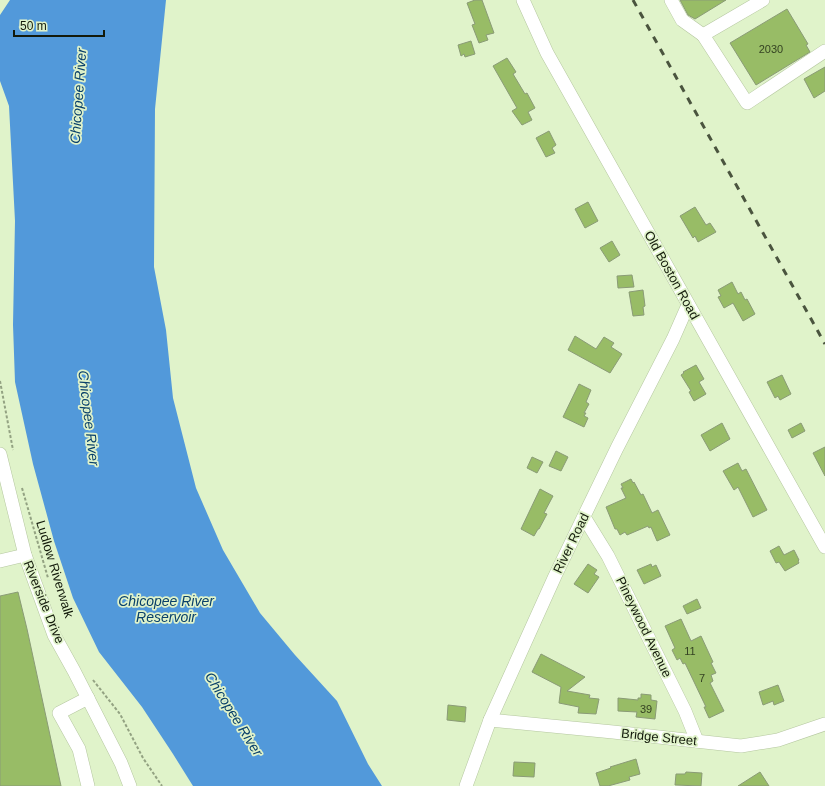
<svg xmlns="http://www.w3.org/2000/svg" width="825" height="786" viewBox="0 0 825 786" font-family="Helvetica,sans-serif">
	<rect width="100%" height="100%" fill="#e0f3ca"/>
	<polygon fill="#5299da" points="10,0 166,0 155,109 154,267 166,330 173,398 196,488 223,550 260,613 295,655 337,701 368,764 382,786 193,786 173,754 142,707 99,652 73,598 54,541 33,464 15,382 13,325 15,221 9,106 0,81 0,15"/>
	<g fill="#98bc66" stroke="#8a9b76">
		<polygon points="475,0 482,0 494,33 486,35 488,40 479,43 472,25 475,24 467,3"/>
		<polygon points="680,0 726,0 695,19 688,15"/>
		<polygon points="787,9 808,44 806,45 810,52 756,85 730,43"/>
		<polygon points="471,41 475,54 465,57 464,54 461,56 458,45"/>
		<polygon points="507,58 516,72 513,74 525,94 527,93 535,108 528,112 532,120 522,125 512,111 517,108 493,66"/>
		<polygon points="825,67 825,91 814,98 804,79"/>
		<polygon points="549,131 556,145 552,148 555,153 546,157 536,138"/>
		<polygon points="588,202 598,221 585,228 575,209"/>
		<polygon points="695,207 706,225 710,223 716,232 698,242 695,236 693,238 680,216"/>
		<polygon points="612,241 620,255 609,262 600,248"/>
		<polygon points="632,275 634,287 618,288 617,276"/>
		<polygon points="732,282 738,294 741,292 745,300 747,299 755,314 743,321 733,303 724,308 718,297 721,296 718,290"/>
		<polygon points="643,290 645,306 643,307 644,315 633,316 629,292"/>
		<polygon points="575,336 596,349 604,337 614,343 611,347 622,354 610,373 568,350"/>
		<polygon points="696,365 704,379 699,382 706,394 694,401 689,392 691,391 681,375 684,373 683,372"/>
		<polygon points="782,375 791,394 780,400 778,396 775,398 767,382"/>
		<polygon points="579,384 591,390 586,402 589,404 584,413 586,413 584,416 588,418 584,427 563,417"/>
		<polygon points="722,423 730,439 710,451 701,435"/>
		<polygon points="801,423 805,431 792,438 788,430"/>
		<polygon points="825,447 825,476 813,453"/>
		<polygon points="556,451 568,457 561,471 549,466"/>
		<polygon points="532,457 543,462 537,473 527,468"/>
		<polygon points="738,463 742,471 746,469 767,510 753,517 738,487 734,490 723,471"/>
		<polygon points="631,479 633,483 634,482 641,495 643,494 652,513 658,510 670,535 657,541 651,527 649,528 648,526 627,535 625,532 620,535 617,529 615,529 606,507 626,498 621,488 623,488 621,484"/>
		<polygon points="540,489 553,496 544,513 547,514 539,529 538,529 534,536 521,529"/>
		<polygon points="779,546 784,555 794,550 799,560 798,561 799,563 785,571 779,562 776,563 770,551"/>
		<polygon points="588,564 597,570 594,574 599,577 588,593 574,584"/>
		<polygon points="651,564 652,567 656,565 661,576 644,584 637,570"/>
		<polygon points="18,592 27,629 61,786 0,786 0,596"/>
		<polygon points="697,599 701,608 687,614 683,606"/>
		<polygon points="681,619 691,641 701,636 713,662 711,663 716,673 711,675 713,681 710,683 724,711 709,718 704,707 706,707 685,663 683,664 680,658 677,660 672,650 675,648 665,626"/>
		<polygon points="541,654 585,677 567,691 590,695 589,698 599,699 596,714 578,713 579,707 559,703 561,687 532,672"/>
		<polygon points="778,685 784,701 774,705 773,701 763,705 759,692"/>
		<polygon points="641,694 651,695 651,700 657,701 655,719 636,717 637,712 618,711 618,698 638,700 638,698 641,698"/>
		<polygon points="448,705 466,707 465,722 447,720"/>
		<polygon points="636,759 640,774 629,777 630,780 608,786 600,786 596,773 611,768 610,767"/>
		<polygon points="514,762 535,763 534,777 513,776"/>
		<polygon points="686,772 702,773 701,786 675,785 676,774 685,774"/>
		<polygon points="760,772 769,786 738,786"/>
	</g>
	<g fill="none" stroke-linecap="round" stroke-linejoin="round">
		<g stroke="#b5c7a0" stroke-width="14">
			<g id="minor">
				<polyline points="523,0 547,53 825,547"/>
				<polyline points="671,0 682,20 703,35"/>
				<polyline points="763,0 703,35 747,103 825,51"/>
				<polyline points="0,454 25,555 54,635 74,671 121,763 130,786"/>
				<polyline points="584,517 608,556 685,711 697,741"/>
				<polyline points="0,561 25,555"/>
				<polyline points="490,720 613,732 741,746 778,740 825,724"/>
				<polyline points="88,786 79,749 59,713 88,698"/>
				<polyline points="466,786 490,720 555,576 617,448 673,339 688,305"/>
			</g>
		</g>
		<g stroke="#93a282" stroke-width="2" stroke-dasharray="3 2" stroke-linecap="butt">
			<polyline points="0,381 13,450"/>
			<polyline points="22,488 48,578"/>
			<polyline points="93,680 120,714 143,758 162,786"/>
		</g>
		<use href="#minor" stroke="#fff" stroke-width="13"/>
		<polyline stroke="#4a543e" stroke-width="3" stroke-dasharray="7 7" stroke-linecap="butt" points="633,0 825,344"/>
	</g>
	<g text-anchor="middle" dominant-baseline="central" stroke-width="3.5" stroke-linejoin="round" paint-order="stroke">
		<g font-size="11" fill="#344222">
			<text x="771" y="49">2030</text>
			<text x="690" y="651">11</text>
			<text x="702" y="678">7</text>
			<text x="646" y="709">39</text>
		</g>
		<g font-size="13" fill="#131a0b" stroke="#e0f3ca">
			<text transform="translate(672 275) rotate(61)">Old Boston Road</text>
			<text transform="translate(571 543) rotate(-64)">River Road</text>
			<text transform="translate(55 569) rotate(73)">Ludlow Riverwalk</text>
			<text transform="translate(44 602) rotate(68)">Riverside Drive</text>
			<text transform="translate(644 627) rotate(64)">Pineywood Avenue</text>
			<text transform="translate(659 737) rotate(6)">Bridge Street</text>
		</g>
		<g font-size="14" font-style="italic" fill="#09406a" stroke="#e0f3ca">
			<text transform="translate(78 96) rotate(-86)">Chicopee River</text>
			<text transform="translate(89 418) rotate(83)">Chicopee River</text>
			<text x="166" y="601">Chicopee River<tspan x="166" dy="16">Reservoir</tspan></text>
			<text transform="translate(234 714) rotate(58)">Chicopee River</text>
		</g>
	</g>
	<path d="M14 30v6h90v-6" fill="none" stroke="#131a0b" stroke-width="2"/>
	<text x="20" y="30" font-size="12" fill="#131a0b" stroke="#e0f3ca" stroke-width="3" paint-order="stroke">50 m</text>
</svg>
